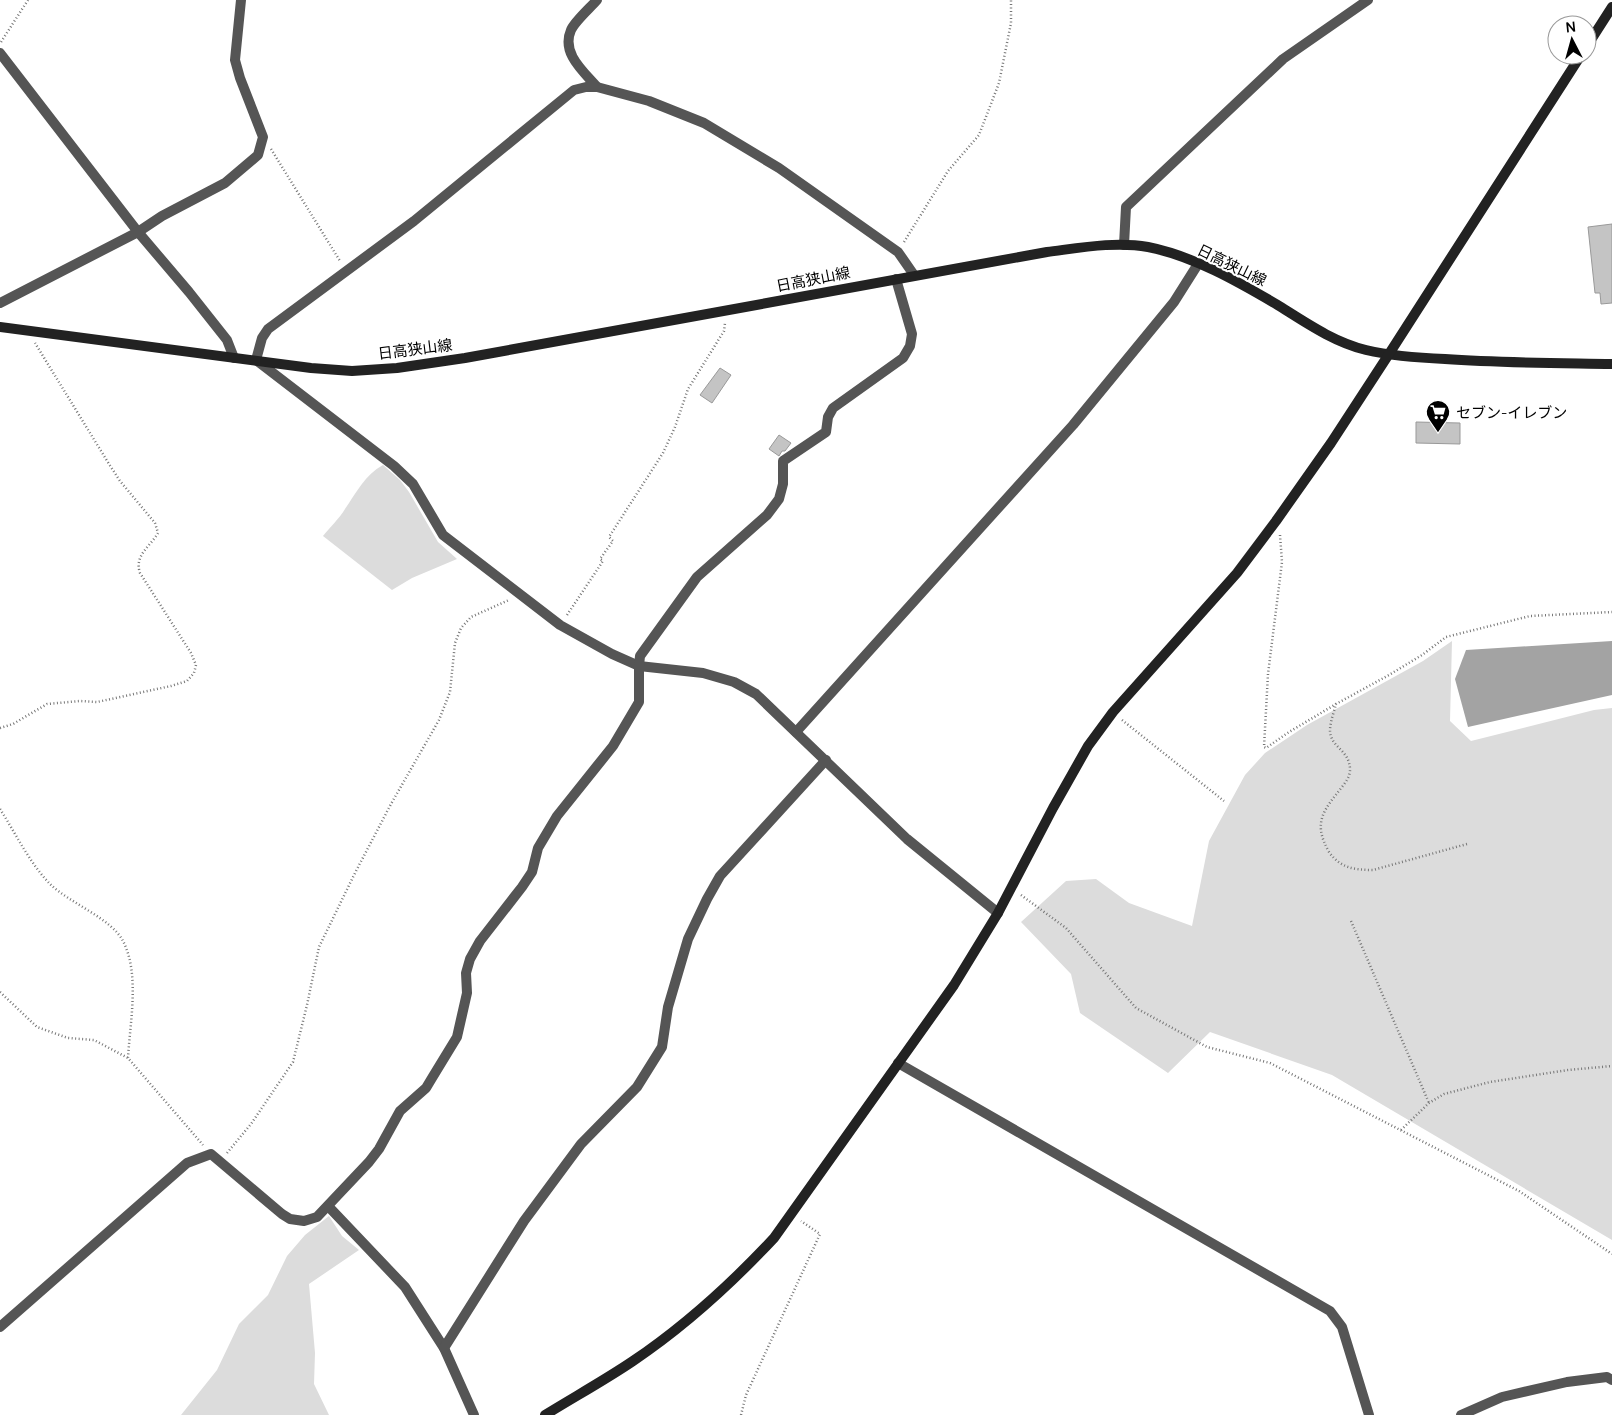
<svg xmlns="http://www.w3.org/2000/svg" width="1612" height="1415" viewBox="0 0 1612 1415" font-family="Manrope,'Noto Sans JP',sans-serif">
	<rect width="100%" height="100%" fill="#fff"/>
	<g fill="#dcdcdc">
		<path d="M383,465L400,480L409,492L438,542L457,559L412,578L392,590L323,536C330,527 339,519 345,509C356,493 365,475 383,465Z"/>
		<polygon points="1452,641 1450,721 1471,741 1594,710 1612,708 1612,1240 1332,1075 1210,1032 1168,1073 1080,1013 1071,974 1021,922 1066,881 1096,879 1129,903 1192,926 1209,841 1245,775 1265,753 1307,725 1423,661"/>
		<polygon points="329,1216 342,1236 359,1250 309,1284 315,1353 314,1384 329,1415 181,1415 217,1370 239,1324 268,1295 287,1256 305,1235"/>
	</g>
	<polygon fill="#a3a3a3" points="1612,641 1612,695 1468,727 1455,679 1466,650"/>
	<g fill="#c4c4c4" stroke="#999">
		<polygon points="1612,224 1612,303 1601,304 1600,293 1595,293 1588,227"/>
		<polygon points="720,368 731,375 712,403 700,395"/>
		<polygon points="1416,422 1460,423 1460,444 1416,443"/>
		<polygon points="779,435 791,443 785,451 782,451 779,456 769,449"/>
	</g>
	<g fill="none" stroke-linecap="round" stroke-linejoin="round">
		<g stroke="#777" stroke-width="2.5" stroke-dasharray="1 2.5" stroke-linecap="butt">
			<polyline points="1,42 28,0"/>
			<polyline points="271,149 340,261"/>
			<polyline points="904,242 948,171 979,135 999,83 1011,23 1011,0"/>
			<polyline points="1280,535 1282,562 1268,674 1264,747 1266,748 1289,732 1336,704"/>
			<polyline points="567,615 603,561 600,559 613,541 609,537 663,453 675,427 688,389 724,331 725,323"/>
			<polyline points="1122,720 1224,801"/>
			<path d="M0,728L13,724L47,704L80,701L97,702L171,686L187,681L194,673L196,665L191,653L140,573C134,555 150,547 158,533L155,523L120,481L109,464L35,343"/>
			<path d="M0,809C16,834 30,864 51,885C70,903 112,919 123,941C140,974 130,1022 128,1058"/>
			<path d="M1467,844L1373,870C1355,870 1340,868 1329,852C1312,822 1324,810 1342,787C1346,782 1350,776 1350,770C1350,750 1331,748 1330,731C1330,722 1334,712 1336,704L1389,675L1422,655L1446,637L1530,616L1612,612"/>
			<polyline points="1021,895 1066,928 1136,1008 1207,1047 1270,1063 1519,1191 1612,1254"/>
			<polyline points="1351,921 1429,1103"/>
			<polyline points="0,992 37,1027 68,1038 94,1040 128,1058 203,1145"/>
			<polyline points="1401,1130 1429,1103 1444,1094 1490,1082 1568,1070 1612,1066"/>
			<polyline points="227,1153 251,1124 293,1062 307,1005 319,947 355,873 391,804 439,720 450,692 455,643 461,628 471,617 509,600"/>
			<polyline points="741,1415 746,1395 820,1234 801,1221"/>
		</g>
		<g stroke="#555" stroke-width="10">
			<path d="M597,0C590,8 575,21 571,30C561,53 583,71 597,87"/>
			<polyline points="0,53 138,232 189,292 227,340 234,358"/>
			<polyline points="1124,245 1126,207 1283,59 1368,0"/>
			<polyline points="914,275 898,252 779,168 704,123 649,101 597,87 586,87 574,90 414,221 268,329 262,338 256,360 394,466 413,484 443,535 560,625 612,654 639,666 703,673 734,682 756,694 907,839 998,913"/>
			<polyline points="0,303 138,232 162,216 225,183 258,155 263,137 240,78 235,60 241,0"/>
			<polyline points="796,732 1073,425 1174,302 1198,264"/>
			<polyline points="898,1063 1330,1311 1342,1327 1369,1415"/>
			<polyline points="328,1206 405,1287 444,1348 474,1415"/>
			<polyline points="0,1327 187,1163 211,1154 282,1214 290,1219 304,1221 317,1217 369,1162 379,1149 400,1111 426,1088 432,1078 457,1037 467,993 466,973 470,959 480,941 522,887 532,872 538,848 557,816 613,746 639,702 639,666 640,656 697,577 767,515 779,499 783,484 783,461 826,432 828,417 833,408 903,358 910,346 912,334 896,279"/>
			<polyline points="444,1348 524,1221 581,1144 637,1087 662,1047 668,1007 688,939 707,899 720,876 826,760"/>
			<polyline points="1461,1415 1502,1397 1567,1382 1607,1377 1612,1380"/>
		</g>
		<g stroke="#222" stroke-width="10">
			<polyline points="1587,46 1612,7"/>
			<path d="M0,327L311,368L352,371L397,368L465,358L1047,252C1079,248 1115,241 1148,247C1193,256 1237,281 1276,304C1305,322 1333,342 1366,350C1392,356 1419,358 1445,359C1501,363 1557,363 1612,364"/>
			<path d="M545,1415C574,1397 605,1380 633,1361C685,1326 731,1284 774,1238L954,985L998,913L1053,808L1088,746L1113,712L1237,573L1276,521L1331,443L1389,354L1581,55"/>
		</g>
	</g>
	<defs>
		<g id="supermarket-pin" transform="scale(1.25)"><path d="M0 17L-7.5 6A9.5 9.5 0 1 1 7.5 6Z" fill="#000" stroke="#fff"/><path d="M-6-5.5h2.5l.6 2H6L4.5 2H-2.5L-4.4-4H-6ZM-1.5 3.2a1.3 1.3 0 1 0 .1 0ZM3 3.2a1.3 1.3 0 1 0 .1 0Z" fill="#fff"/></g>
	</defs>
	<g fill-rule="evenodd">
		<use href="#supermarket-pin" x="1438" y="412"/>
	</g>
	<g text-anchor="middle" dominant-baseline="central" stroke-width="4" stroke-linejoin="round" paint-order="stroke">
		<g font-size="15" fill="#000" stroke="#fff">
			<text transform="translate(1232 265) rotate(26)">日高狭山線</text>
			<text transform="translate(813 279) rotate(-11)">日高狭山線</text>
			<text transform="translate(415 349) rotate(-7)">日高狭山線</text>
		</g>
		<g font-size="15" fill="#000" stroke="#fff" text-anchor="start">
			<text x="1456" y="412">セブン-イレブン</text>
		</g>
	</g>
	<g transform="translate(1572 40) rotate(354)"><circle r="24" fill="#ffffff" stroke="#999999"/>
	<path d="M0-4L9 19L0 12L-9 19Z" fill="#000000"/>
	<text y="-8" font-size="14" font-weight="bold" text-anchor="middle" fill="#000000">N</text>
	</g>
</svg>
